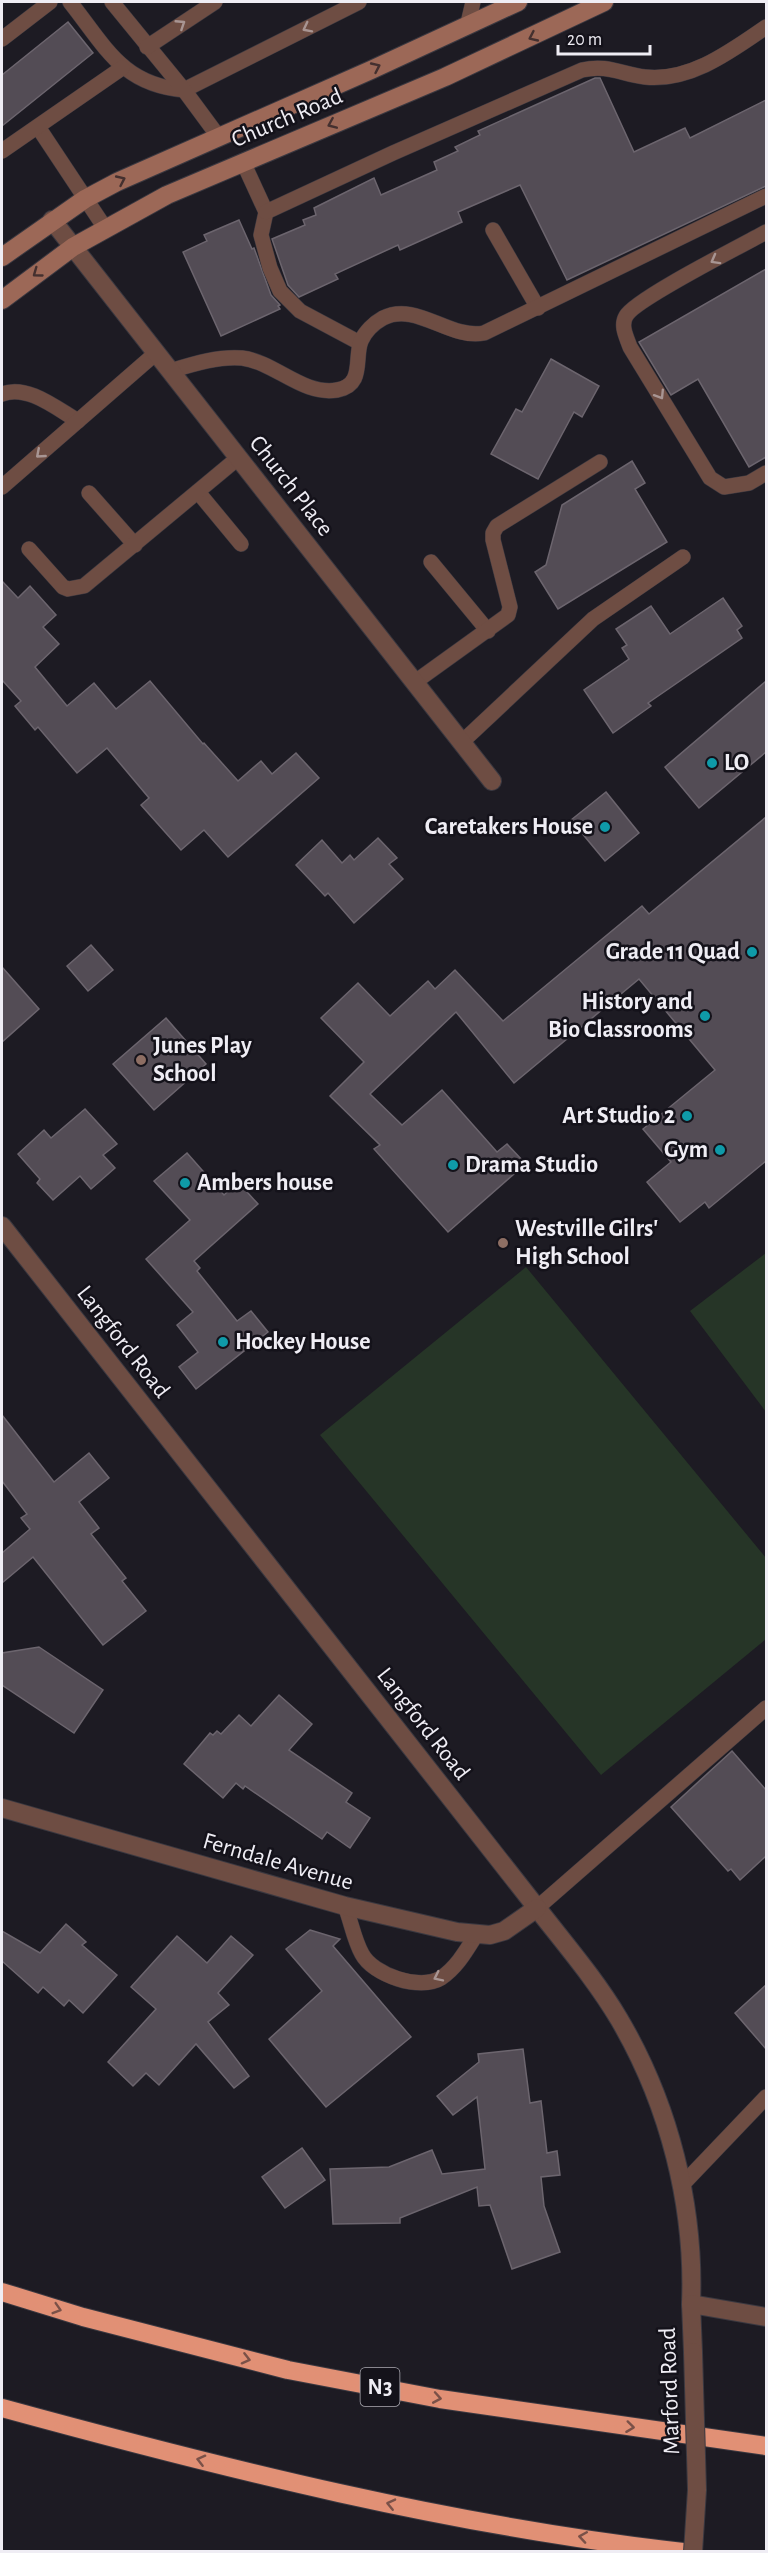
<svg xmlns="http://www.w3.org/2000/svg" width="768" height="2553" viewBox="0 0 768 2553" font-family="'Alegreya Sans',sans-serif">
	<rect width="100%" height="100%" fill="#1d1b23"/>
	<g fill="#263527">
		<polygon points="766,1253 766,1412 690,1311"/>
		<polygon points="526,1267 766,1558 766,1639 601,1775 320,1435"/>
	</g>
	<g fill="#534c55" stroke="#6c656e" stroke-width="1.5">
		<polygon points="68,22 93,53 2,126 2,75"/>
		<polygon points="595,78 600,78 634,152 685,128 690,138 766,100 766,186 567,280 520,185 458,212 462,222 400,250 398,245 335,274 338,279 299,297 288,285 272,239 305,225 303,220 316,215 314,208 374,178 381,195 437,170 434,162 458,151 455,147 480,135 478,131"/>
		<polygon points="239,220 252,249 254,248 271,295 280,305 278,306 280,309 221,336 183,252 207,241 204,235"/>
		<polygon points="766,269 766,457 749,467 698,379 671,395 639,342"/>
		<polygon points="551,359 599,386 582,417 574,412 538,479 491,454 516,409 522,412"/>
		<polygon points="632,461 645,483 635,489 667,542 558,609 535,572 546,565 562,505"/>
		<polygon points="2,581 18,598 30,586 56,615 43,627 59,644 35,667 67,706 94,683 116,709 150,681 203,744 204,743 238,781 261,761 272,774 296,753 319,778 228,857 204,830 181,850 141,805 149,798 107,748 77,773 38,727 35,730 15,706 21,701 2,680"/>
		<polygon points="723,598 742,626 737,630 742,638 648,703 651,706 613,733 584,690 629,659 622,648 627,645 616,629 651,606 670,634"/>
		<polygon points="766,681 766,752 699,808 665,767"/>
		<polygon points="606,792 639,833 605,861 571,820"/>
		<polygon points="766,817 766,1161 709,1208 705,1202 680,1222 647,1182 671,1162 643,1129 715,1070 639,979 514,1083 456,1012 370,1094 402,1125 442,1090 497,1152 507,1144 523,1161 513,1170 515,1173 448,1232 374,1149 380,1145 330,1096 364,1062 321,1018 358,983 390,1016 428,981 435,989 455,970 503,1021 642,906 649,914"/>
		<polygon points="378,838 397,858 389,864 403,879 354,923 328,893 325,896 296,865 322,840 342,863 350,855 354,860"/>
		<polygon points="91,945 113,970 88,991 67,966"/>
		<polygon points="2,967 39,1009 2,1042"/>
		<polygon points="166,1018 206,1064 154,1110 113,1064"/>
		<polygon points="85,1109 117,1144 103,1155 115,1168 91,1189 80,1176 53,1200 37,1183 40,1179 18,1154 44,1130 51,1138"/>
		<polygon points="187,1153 224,1195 238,1182 258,1204 194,1261 200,1268 197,1271 237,1321 251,1311 268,1332 196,1389 179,1367 198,1352 177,1325 193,1312 146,1259 190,1220 154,1181"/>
		<polygon points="2,1415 54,1482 89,1453 109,1478 79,1502 99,1528 91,1534 126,1578 122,1581 146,1611 103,1645 33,1557 2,1583 2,1553 30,1529 21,1518 27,1514 2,1481"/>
		<polygon points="39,1647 103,1690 74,1733 2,1685 2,1653"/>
		<polygon points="279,1695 312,1724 289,1750 352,1793 346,1802 370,1818 350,1848 327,1832 322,1839 245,1786 243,1789 236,1783 223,1798 184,1764 210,1733 213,1735 217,1731 221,1734 239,1715 251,1726"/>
		<polygon points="732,1751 766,1790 766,1856 740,1880 731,1869 728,1871 671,1807"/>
		<polygon points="66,1924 86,1942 82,1945 117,1975 83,2013 69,2000 64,2006 43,1987 38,1993 2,1961 2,1931 40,1953"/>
		<polygon points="310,1930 340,1939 333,1946 411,2037 326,2107 269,2039 322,1991 286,1949"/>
		<polygon points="177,1936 207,1963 231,1936 253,1955 218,1993 229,2005 208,2022 249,2076 234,2088 196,2044 159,2085 146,2073 133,2086 108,2062 156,2009 131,1987"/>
		<polygon points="766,1985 766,2049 735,2013"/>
		<polygon points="523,2049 530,2103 541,2101 547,2153 557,2151 560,2175 541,2177 544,2206 560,2252 512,2269 490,2205 479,2206 477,2187 400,2218 400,2223 333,2224 330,2169 389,2167 432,2150 442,2174 485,2169 477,2097 453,2115 437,2096 479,2062 478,2054"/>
		<polygon points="302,2148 325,2180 285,2208 262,2177"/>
	</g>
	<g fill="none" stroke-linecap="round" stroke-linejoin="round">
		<g stroke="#3a3840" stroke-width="16">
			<g id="lane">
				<path d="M70,2C105,46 122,85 184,90L359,2"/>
				<polyline points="112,2 184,90 218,136"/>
				<polyline points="468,23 473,2"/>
				<polyline points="2,39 50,2"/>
				<polyline points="147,47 215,2"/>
				<polyline points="38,127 105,228"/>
				<polyline points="2,151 122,68"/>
				<polyline points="243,162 266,212 261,235 270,268 280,291 300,311 360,343"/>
				<path d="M266,212L393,153L582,70C607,64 621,74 645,77C690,82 731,51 766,27"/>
				<polyline points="493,230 538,308"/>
				<path d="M766,232C743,245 635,299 626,316C620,326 627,338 630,347L710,478L724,487L749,483L766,473"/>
				<path d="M170,371C193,364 218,356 242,358C275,362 303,396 337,390C365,385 354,358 361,341C365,332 374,323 383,318C416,301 450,340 484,333L766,196"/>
				<path d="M2,394C27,384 56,408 78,421"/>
				<polyline points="2,487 156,353"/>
				<polyline points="198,492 241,544"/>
				<polyline points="89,493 135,545"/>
				<polyline points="29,549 63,587 68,589 84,586 238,458"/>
				<polyline points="431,562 488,631"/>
				<polyline points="415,682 508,615 510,607 493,540 493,533 497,526 600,462"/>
				<polyline points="462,742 593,619 683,557"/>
				<path d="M345,1906C351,1921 354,1940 362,1954C373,1975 420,1991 441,1978C457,1967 466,1951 476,1935"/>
				<polyline points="537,1908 766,1708"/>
				<polyline points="682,2185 766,2097"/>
			</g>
		</g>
		<g stroke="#3a3840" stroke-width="20">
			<g id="street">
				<polyline points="52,220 492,781"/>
				<path d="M2,1226L537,1908C565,1944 596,1980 619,2019C669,2104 695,2206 691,2304"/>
				<polyline points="2,1808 345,1906 457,1932 490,1935 504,1931 537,1908"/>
				<polyline points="693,2352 691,2304 766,2317"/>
			</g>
		</g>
		<g stroke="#3a3840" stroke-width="20">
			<g id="secondary">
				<polyline points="2,257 85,199 117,182 371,70 518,2"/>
				<polyline points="2,300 73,247 167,195 445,77 604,2"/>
			</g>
		</g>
		<g stroke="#3a3840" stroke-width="20">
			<g id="highway">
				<polyline points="2,2292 83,2317 288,2370 440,2399 766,2446"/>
				<path d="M2,2408C225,2469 452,2526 683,2552"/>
			</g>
		</g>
		<use href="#lane" stroke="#6e4d43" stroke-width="15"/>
		<use href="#street" stroke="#6e4d43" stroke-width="18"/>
		<use href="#secondary" stroke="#9c6857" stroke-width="18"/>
		<use href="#highway" stroke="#e19075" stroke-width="18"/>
		<g stroke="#3a3840" stroke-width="20" stroke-linecap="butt">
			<polyline id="street-bridge" points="693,2352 697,2490 693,2552"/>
		</g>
		<use href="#street-bridge" stroke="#6e4d43" stroke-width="18"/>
	</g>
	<defs><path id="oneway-chevron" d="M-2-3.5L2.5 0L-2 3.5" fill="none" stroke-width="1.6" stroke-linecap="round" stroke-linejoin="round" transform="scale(1.5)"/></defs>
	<g stroke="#a89593">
		<use href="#oneway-chevron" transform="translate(181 24) rotate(-33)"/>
		<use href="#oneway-chevron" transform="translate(307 28) rotate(153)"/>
		<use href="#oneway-chevron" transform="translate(715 260) rotate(151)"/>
		<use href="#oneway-chevron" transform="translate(660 395) rotate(58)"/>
		<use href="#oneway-chevron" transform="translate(40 454) rotate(139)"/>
		<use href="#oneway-chevron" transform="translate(438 1977) rotate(154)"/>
	</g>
	<g stroke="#44302f">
		<use href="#oneway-chevron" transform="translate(533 37) rotate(155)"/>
		<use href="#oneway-chevron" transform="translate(376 67) rotate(-25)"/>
		<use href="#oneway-chevron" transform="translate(332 124) rotate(157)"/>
		<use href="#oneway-chevron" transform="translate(121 180) rotate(-25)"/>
		<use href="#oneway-chevron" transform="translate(37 273) rotate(144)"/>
	</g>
	<g stroke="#7a5148">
		<use href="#oneway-chevron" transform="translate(57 2309) rotate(17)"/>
		<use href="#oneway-chevron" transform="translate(246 2359) rotate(14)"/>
		<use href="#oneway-chevron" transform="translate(437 2398) rotate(10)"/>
		<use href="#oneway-chevron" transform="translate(630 2427) rotate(7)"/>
		<use href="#oneway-chevron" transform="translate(201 2460) rotate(-166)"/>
		<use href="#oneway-chevron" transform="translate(391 2504) rotate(-167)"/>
		<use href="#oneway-chevron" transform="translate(583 2537) rotate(-171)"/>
	</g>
	<g fill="#0f9aa8" stroke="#14121a" stroke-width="2">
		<circle cx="712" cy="763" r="6"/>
		<circle cx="605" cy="827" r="6"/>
		<circle cx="752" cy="952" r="6"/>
		<circle cx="705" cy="1016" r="6"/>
		<circle cx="687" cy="1116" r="6"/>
		<circle cx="720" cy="1150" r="6"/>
		<circle cx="453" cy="1165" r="6"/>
		<circle cx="185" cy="1183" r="6"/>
		<circle cx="223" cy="1342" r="6"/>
	</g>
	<g fill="#8d6e63" stroke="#14121a" stroke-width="2">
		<circle cx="141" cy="1060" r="6"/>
		<circle cx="503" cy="1243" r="6"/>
	</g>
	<g text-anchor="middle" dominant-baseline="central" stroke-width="5" stroke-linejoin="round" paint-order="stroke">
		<rect fill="#14121a" stroke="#adabb3" stroke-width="1.5" x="360.5" y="2368" width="39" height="38" rx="4.5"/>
		<g font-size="22" font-weight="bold" fill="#efedf4">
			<text x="380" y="2387">N3</text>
		</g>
		<g font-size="24" fill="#efedf4" stroke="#14121a">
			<text transform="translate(287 118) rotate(-23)">Church Road</text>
			<text transform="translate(291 486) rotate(52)">Church Place</text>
			<text transform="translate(123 1342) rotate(52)">Langford Road</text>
			<text transform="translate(423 1724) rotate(52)">Langford Road</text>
			<text transform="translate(278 1862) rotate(16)">Ferndale Avenue</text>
			<text transform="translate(670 2391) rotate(-92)">Marford Road</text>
		</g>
		<g font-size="24" font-weight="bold" fill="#efedf4" stroke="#14121a" text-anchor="start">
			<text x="724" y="763">LO</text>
			<text x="593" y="827" text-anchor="end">Caretakers House</text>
			<text x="740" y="952" text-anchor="end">Grade 11 Quad</text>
			<text x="693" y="1002" text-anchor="end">History and<tspan x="693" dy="28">Bio Classrooms</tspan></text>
			<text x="153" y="1046">Junes Play<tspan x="153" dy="28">School</tspan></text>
			<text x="675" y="1116" text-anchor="end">Art Studio 2</text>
			<text x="708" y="1150" text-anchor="end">Gym</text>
			<text x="465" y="1165">Drama Studio</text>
			<text x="197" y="1183">Ambers house</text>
			<text x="515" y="1229">Westville Gilrs'<tspan x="515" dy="28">High School</tspan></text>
			<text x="235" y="1342">Hockey House</text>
		</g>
	</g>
	<rect width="768" height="2553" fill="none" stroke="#efedf4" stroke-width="6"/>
	<path d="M558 45v9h92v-9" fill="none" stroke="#efedf4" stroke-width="3"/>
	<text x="567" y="45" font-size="18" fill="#efedf4" stroke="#14121a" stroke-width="4.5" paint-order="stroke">20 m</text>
</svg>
